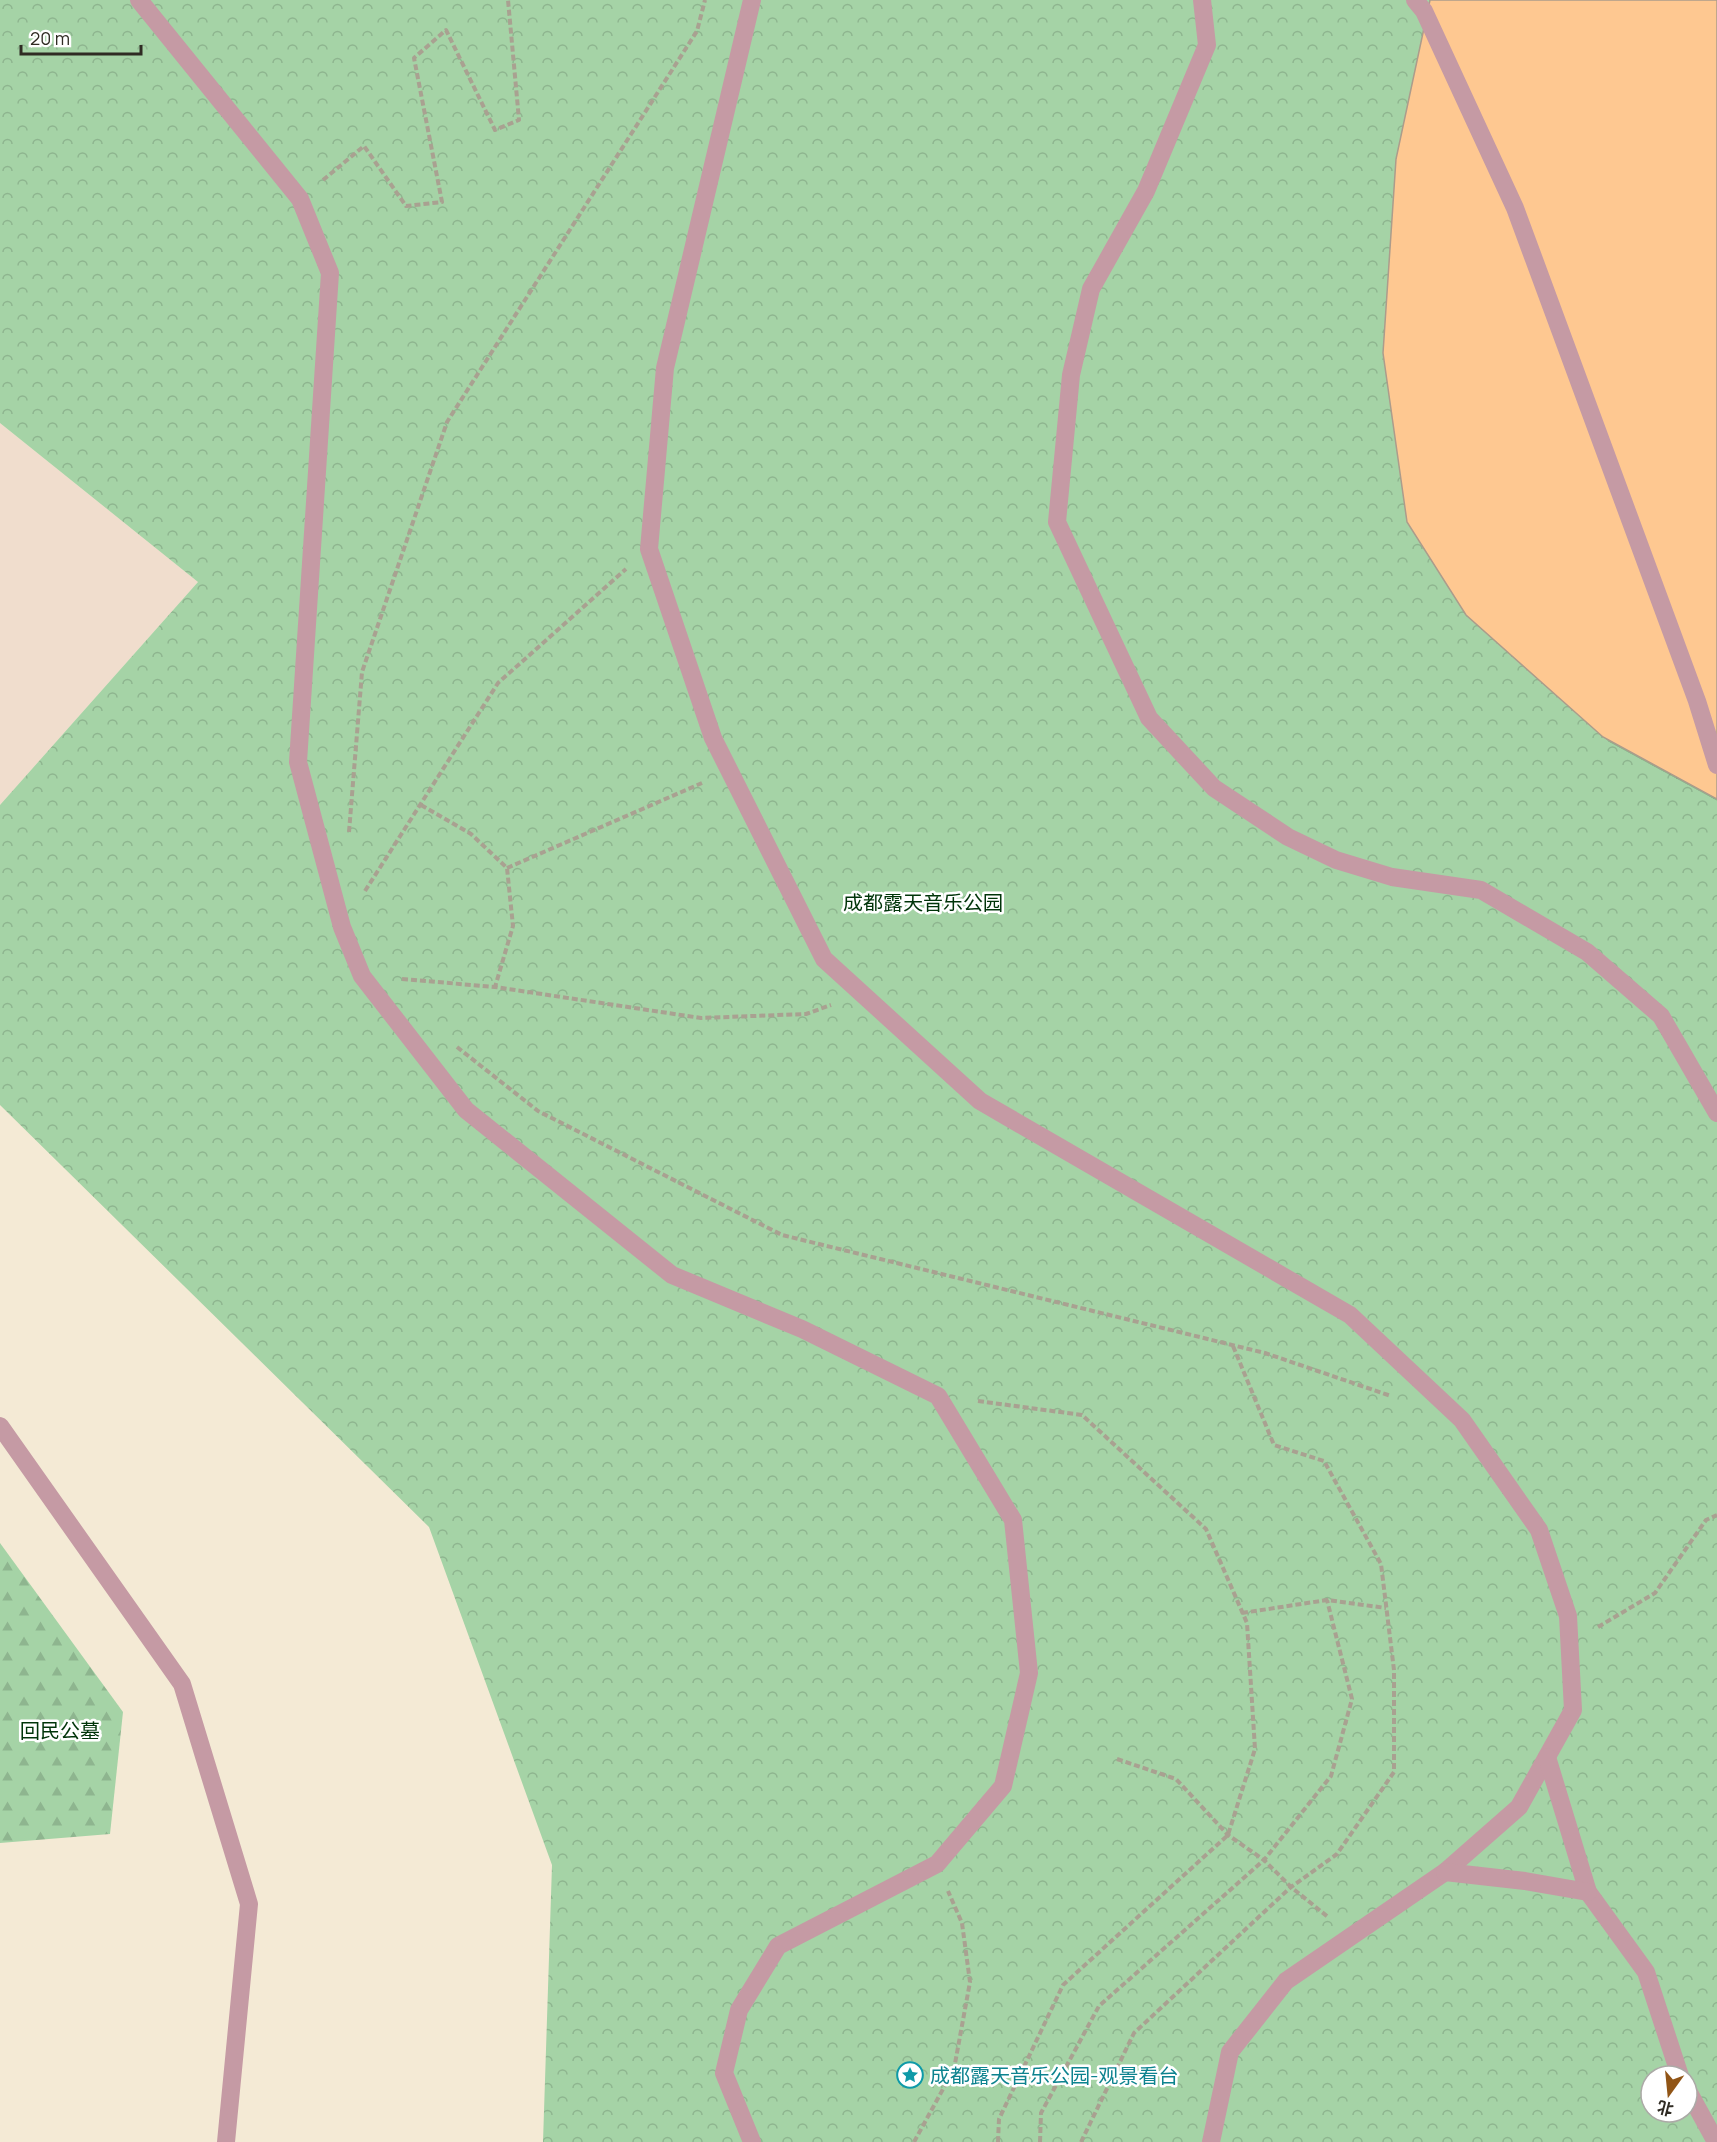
<svg xmlns="http://www.w3.org/2000/svg" width="1717" height="2142" viewBox="0 0 1717 2142" font-family="Manrope,'Noto Sans SC',sans-serif">
	<defs>
		<pattern id="forest-firs" width="22" height="20" patternUnits="userSpaceOnUse" patternTransform="scale(1.5)"><rect width="22" height="20" fill="#a5d3a6"/><path d="M5 1l3.5 6h-7zM16 11l3.5 6h-7z" fill="#8eb58f"/></pattern>
		<pattern id="park-crowns" width="20" height="18" patternUnits="userSpaceOnUse" patternTransform="scale(1.5)"><rect width="20" height="18" fill="#a5d3a6"/><path d="M2 6a3 3 0 1 1 6 0M12 15a3 3 0 1 1 6 0" fill="none" stroke="#8eb58f"/></pattern>
		<filter id="shadow"><feDropShadow dx="6" dy="4" stdDeviation="0" flood-color="#0004"/></filter>
	</defs>
	<rect width="100%" height="100%" fill="#f4ead5"/>
	<polygon fill="#f0ddcd" points="0,423 198,582 0,805"/>
	<polygon fill="url(#forest-firs)" points="0,1543 123,1712 110,1834 0,1843"/>
	<path fill="url(#park-crowns)" fill-rule="evenodd" d="M0,0H1717V2142H543L552,1865L429,1527L0,1105V805L198,582L0,423ZM1651,2076H1687V2112H1651Z"/>
	<polygon fill="#fec891" stroke="#ac9c8b" stroke-width="1.5" filter="url(#shadow)" points="1430,0 1717,0 1717,799 1603,737 1466,615 1407,522 1383,353 1396,159"/>
	<g fill="none" stroke-linecap="round" stroke-linejoin="round">
		<g stroke="#a9a191" stroke-width="4" stroke-dasharray="6 3" stroke-linecap="butt">
			<polyline points="323,180 364,146 406,206 442,202 414,58 446,30 495,130 519,120 508,0"/>
			<polyline points="421,805 471,834 507,868 513,926 495,987"/>
			<polyline points="349,832 362,672 447,422 697,31 705,0"/>
			<polyline points="507,868 702,783"/>
			<polyline points="365,891 498,683 626,569"/>
			<polyline points="402,979 495,987 701,1018 806,1014 831,1005"/>
			<polyline points="457,1047 538,1111 782,1235 1265,1353 1391,1396"/>
			<polyline points="978,1401 1082,1415 1206,1529 1247,1623 1255,1749 1228,1835 1063,1985 999,2119 998,2142"/>
			<polyline points="1242,1613 1327,1600 1386,1608"/>
			<polyline points="1598,1627 1655,1593 1706,1520 1717,1515"/>
			<polyline points="1117,1759 1176,1779 1228,1835 1264,1860 1291,1887 1328,1917"/>
			<polyline points="914,2142 954,2069 970,1982 962,1923 948,1891"/>
			<polyline points="1040,2142 1041,2113 1099,2006 1264,1860 1331,1776 1352,1699 1327,1600"/>
			<polyline points="1081,2142 1134,2033 1291,1887 1337,1854 1394,1772 1394,1670 1381,1564 1324,1461 1274,1445 1233,1346"/>
		</g>
		<g stroke="#c59aa4" stroke-width="18">
			<polyline points="139,0 300,199 330,273 298,762 342,927 362,976 466,1110 672,1275 802,1329 938,1396 1013,1520 1029,1673 1003,1786 937,1864 778,1946 739,2010 724,2073 752,2142"/>
			<polyline points="752,0 665,368 649,549 713,738 824,959 980,1101 1350,1315 1462,1420 1539,1530 1568,1616 1573,1710 1519,1807 1445,1872 1286,1981 1230,2052 1211,2142"/>
			<polyline points="1202,0 1207,45 1146,191 1091,289 1071,375 1057,522 1149,718 1214,788 1288,837 1336,860 1392,877 1481,890 1587,952 1661,1016 1717,1113"/>
			<polyline points="1415,0 1424,11 1515,208 1697,701 1717,765"/>
			<polyline points="0,1426 182,1684 249,1904 226,2142"/>
			<polyline points="1547,1757 1588,1892 1646,1972 1680,2076"/>
			<polyline points="1445,1872 1525,1881 1588,1892"/>
			<polyline points="1687,2089 1716,2142"/>
		</g>
	</g>
	<defs>
		<g id="sight-ring" transform="scale(1.35)"><circle r="9.5" fill="#fff" stroke="#0f9aa8" stroke-width="1.5"/><path d="M0-6L1.8-2.2L6-1.7L2.9 1.2L3.7 5.4L0 3.3L-3.7 5.4L-2.9 1.2L-6-1.7L-1.8-2.2Z" fill="#0f9aa8"/></g>
	</defs>
	<g fill-rule="evenodd">
		<use href="#sight-ring" x="910" y="2075"/>
	</g>
	<g text-anchor="middle" dominant-baseline="central" stroke-width="5" stroke-linejoin="round" paint-order="stroke">
		<g font-size="20" fill="#003409" stroke="#fff">
			<text x="923" y="902">成都露天音乐公园</text>
			<text x="60" y="1730">回民公墓</text>
		</g>
		<g font-size="20" fill="#0d838f" stroke="#fff" text-anchor="start">
			<text x="930" y="2075">成都露天音乐公园-观景看台</text>
		</g>
	</g>
	<g transform="translate(1669 2094) rotate(195)"><circle r="28" fill="#ffffff" stroke="#acaaa7" stroke-width="1.5"/>
	<path d="M0-4.5L10 22L0 15L-10 22Z" fill="#915516"/>
	<text y="-9" font-size="16" font-weight="bold" text-anchor="middle" fill="#2f2b23">北</text>
	</g>
	<path d="M21 45v9h120v-9" fill="none" stroke="#2f2b23" stroke-width="3"/>
	<text x="30" y="45" font-size="18" fill="#2f2b23" stroke="#ffffff" stroke-width="4.5" paint-order="stroke">20 m</text>
</svg>
